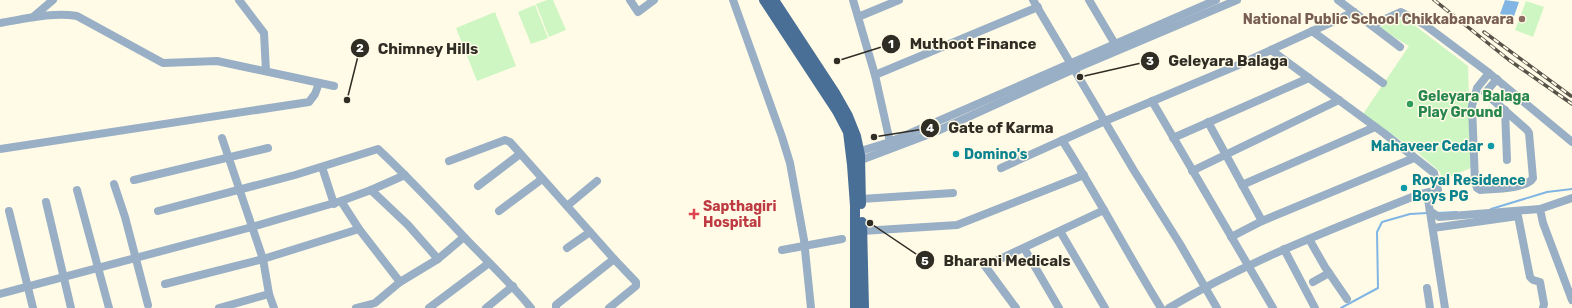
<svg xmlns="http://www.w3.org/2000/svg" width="1572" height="308" viewBox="0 0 1572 308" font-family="Rubik,sans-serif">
	<rect width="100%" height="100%" fill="#fffbe7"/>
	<g fill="#cef6c2">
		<polygon points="547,0 553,0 566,30 549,37 536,4"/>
		<polygon points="1526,1 1544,7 1533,37 1515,30"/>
		<polygon points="535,5 548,38 531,44 518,12"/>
		<polygon points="495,12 516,66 477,81 456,28"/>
		<polygon points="1405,18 1468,66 1471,168 1442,180 1440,172 1416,151 1363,114 1409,46 1377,27"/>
	</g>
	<polygon fill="#80b5e4" points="1505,0 1519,2 1513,19 1500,14"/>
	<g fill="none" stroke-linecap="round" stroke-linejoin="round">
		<g stroke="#80b5e4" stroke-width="2">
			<polyline points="1491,209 1547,192 1572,189"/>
			<polyline points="1437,213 1457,212"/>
			<polyline points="1341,308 1378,288 1377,232 1382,222 1410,214 1427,213"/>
		</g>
		<g stroke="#99afc5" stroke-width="8">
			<polyline points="239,0 264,33 266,71"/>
			<polyline points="630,0 638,12 654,0"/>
			<polyline points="733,0 782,137 790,163 804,240 811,308"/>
			<polyline points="853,0 875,75 890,142"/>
			<polyline points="1033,0 1133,169 1180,244 1217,308"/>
			<polyline points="1089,0 1115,44"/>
			<polyline points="1338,0 1400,47"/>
			<polyline points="33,17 53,0"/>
			<polyline points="858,17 899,0"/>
			<path d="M0,23C25,19 52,12 77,16L163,63L217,61L334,86"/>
			<polyline points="1372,25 1401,12 1425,25 1489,73 1572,142"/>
			<polyline points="1312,31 1383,83"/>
			<path d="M1489,73L1477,88L1472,106L1475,182L1477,188L1480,190C1493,189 1527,189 1533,178L1529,133L1527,130L1485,93L1497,79"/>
			<polyline points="875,75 1038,7"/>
			<polyline points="1152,101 1273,308"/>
			<polyline points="1505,110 1507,160"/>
			<polyline points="1208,122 1262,221"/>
			<polyline points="222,138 263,259 269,294 274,308"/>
			<polyline points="1173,138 1309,78"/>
			<path d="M1062,140C1097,195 1127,253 1161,308"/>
			<polyline points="0,149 309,102 315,94 319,83"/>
			<polyline points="854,153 890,142 1216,0"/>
			<polyline points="855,160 861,160 935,132 1074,69 1237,0"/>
			<polyline points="449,161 505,140 510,142 614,259 636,282 636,286 609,308"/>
			<polyline points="322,167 334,204"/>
			<polyline points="1001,168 1105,121 1236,66 1354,12"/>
			<polyline points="1192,171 1339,100"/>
			<polyline points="134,180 268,148"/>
			<polyline points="114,184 125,217 148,305"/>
			<polyline points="1242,185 1375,127"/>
			<polyline points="478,186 520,154"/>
			<polyline points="77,190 109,308"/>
			<polyline points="371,190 408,225 438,259"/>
			<polyline points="1427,193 1445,308"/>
			<polyline points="861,199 953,193"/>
			<polyline points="341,201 359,229 400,282"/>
			<polyline points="46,202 71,308"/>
			<polyline points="567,206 597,181"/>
			<polyline points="1540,209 1543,223 1572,300"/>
			<polyline points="9,211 33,308"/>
			<path d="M158,211L295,175L378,149C409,178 437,208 466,239C488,262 511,283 531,308"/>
			<polyline points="499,211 542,179"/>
			<polyline points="1430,211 1439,217 1540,209 1572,198"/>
			<polyline points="1433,228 1518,216 1530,277 1533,280 1540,282 1544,304 1543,308"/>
			<polyline points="862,231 957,225 1084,175"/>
			<polyline points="1060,231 1105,308"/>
			<polyline points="1231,237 1262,221 1414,158"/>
			<polyline points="1309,239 1325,267 1347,299"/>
			<polyline points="567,248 590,232"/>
			<polyline points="1024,248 1059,308"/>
			<polyline points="1284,249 1315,308"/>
			<polyline points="782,250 842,239"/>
			<polyline points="1313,282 1329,273"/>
			<polyline points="165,284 263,259 359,229"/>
			<polyline points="1427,288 1430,308"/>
			<polyline points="0,294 252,227 341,201 371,190 405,175"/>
			<polyline points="219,308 269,294"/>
			<polyline points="356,308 375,303 400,282 438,259 464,237"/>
			<polyline points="429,308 489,263"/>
			<polyline points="486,308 513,286"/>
			<polyline points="556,308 556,305 614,259"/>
			<polyline points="1016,308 985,266 1104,210"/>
			<path d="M1169,308C1247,261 1333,229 1417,195L1438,190L1434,173L1385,134L1271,50"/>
		</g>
		<g stroke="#496f96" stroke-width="10">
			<polyline points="764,0 837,111 848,132 852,165 855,206 855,308"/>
			<polyline points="774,0 835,93 848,116 856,136 860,155 861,204"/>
			<polyline points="862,222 864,308"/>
		</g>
		<g stroke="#565449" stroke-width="3.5">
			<g id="rail">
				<polyline points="1434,0 1509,60 1572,104"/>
				<polyline points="1484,32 1571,96"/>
			</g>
		</g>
		<use href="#rail" stroke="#fffbe7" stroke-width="2" stroke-dasharray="6" stroke-linecap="butt"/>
	</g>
	<circle fill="#8d6e63" stroke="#fffbe7" stroke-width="1.5" cx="1522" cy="19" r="4"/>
	<circle fill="#2e9e5b" stroke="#fffbe7" stroke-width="1.5" cx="1410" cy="104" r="4"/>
	<g fill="#0f9aa8" stroke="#fffbe7" stroke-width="1.5">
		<circle cx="1491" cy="146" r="4"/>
		<circle cx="956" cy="154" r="4"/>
		<circle cx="1404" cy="188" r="4"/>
	</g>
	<path fill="#e0444e" stroke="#fffbe7" stroke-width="1.5" d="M692 208h4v4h4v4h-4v4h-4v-4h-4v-4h4z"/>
	<g text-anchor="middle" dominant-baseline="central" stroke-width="3" stroke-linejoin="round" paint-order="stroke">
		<g font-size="14" font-weight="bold" fill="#785e54" stroke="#fffbe7" text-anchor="end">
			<text x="1514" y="19">National Public School Chikkabanavara</text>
		</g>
		<g font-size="14" font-weight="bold" fill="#27864d" stroke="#fffbe7" text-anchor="start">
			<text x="1418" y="96">Geleyara Balaga<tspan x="1418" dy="16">Play Ground</tspan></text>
		</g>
		<g font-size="14" font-weight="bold" fill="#0d838f" stroke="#fffbe7" text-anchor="start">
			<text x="1483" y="146" text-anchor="end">Mahaveer Cedar</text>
			<text x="964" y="154">Domino's</text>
			<text x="1412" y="180">Royal Residence<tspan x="1412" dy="16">Boys PG</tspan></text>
		</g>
		<g font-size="14" font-weight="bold" fill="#be3a42" stroke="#fffbe7" text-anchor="start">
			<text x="703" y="206">Sapthagiri<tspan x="703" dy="16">Hospital</tspan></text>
		</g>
	</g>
	<path fill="none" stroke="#2f2d24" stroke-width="1.5" d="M837 61L891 44M347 100L360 48M1080 77L1150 61M874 137L930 128M870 223L925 260"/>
	<g fill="#2f2d24" stroke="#fffbe7" stroke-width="1.5">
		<circle cx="837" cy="61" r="4"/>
		<circle cx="347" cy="100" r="4"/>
		<circle cx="1080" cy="77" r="4"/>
		<circle cx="874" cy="137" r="4"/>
		<circle cx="870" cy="223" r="4"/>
		<circle cx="891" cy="44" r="10"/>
		<circle cx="360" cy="48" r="10"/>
		<circle cx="1150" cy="61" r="10"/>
		<circle cx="930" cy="128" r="10"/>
		<circle cx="925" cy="260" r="10"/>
	</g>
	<g font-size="12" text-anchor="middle" font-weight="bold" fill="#fff">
		<text x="891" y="48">1</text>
		<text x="360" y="52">2</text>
		<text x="1150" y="65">3</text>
		<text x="930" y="132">4</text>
		<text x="925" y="265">5</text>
	</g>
	<g font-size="15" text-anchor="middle" font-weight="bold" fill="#2f2d24" stroke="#fffbe7" stroke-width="3" stroke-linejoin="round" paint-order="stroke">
		<text x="973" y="49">Muthoot Finance</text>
		<text x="428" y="54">Chimney Hills</text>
		<text x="1228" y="66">Geleyara Balaga</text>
		<text x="1001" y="133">Gate of Karma</text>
		<text x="1007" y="266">Bharani Medicals</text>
	</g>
</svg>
